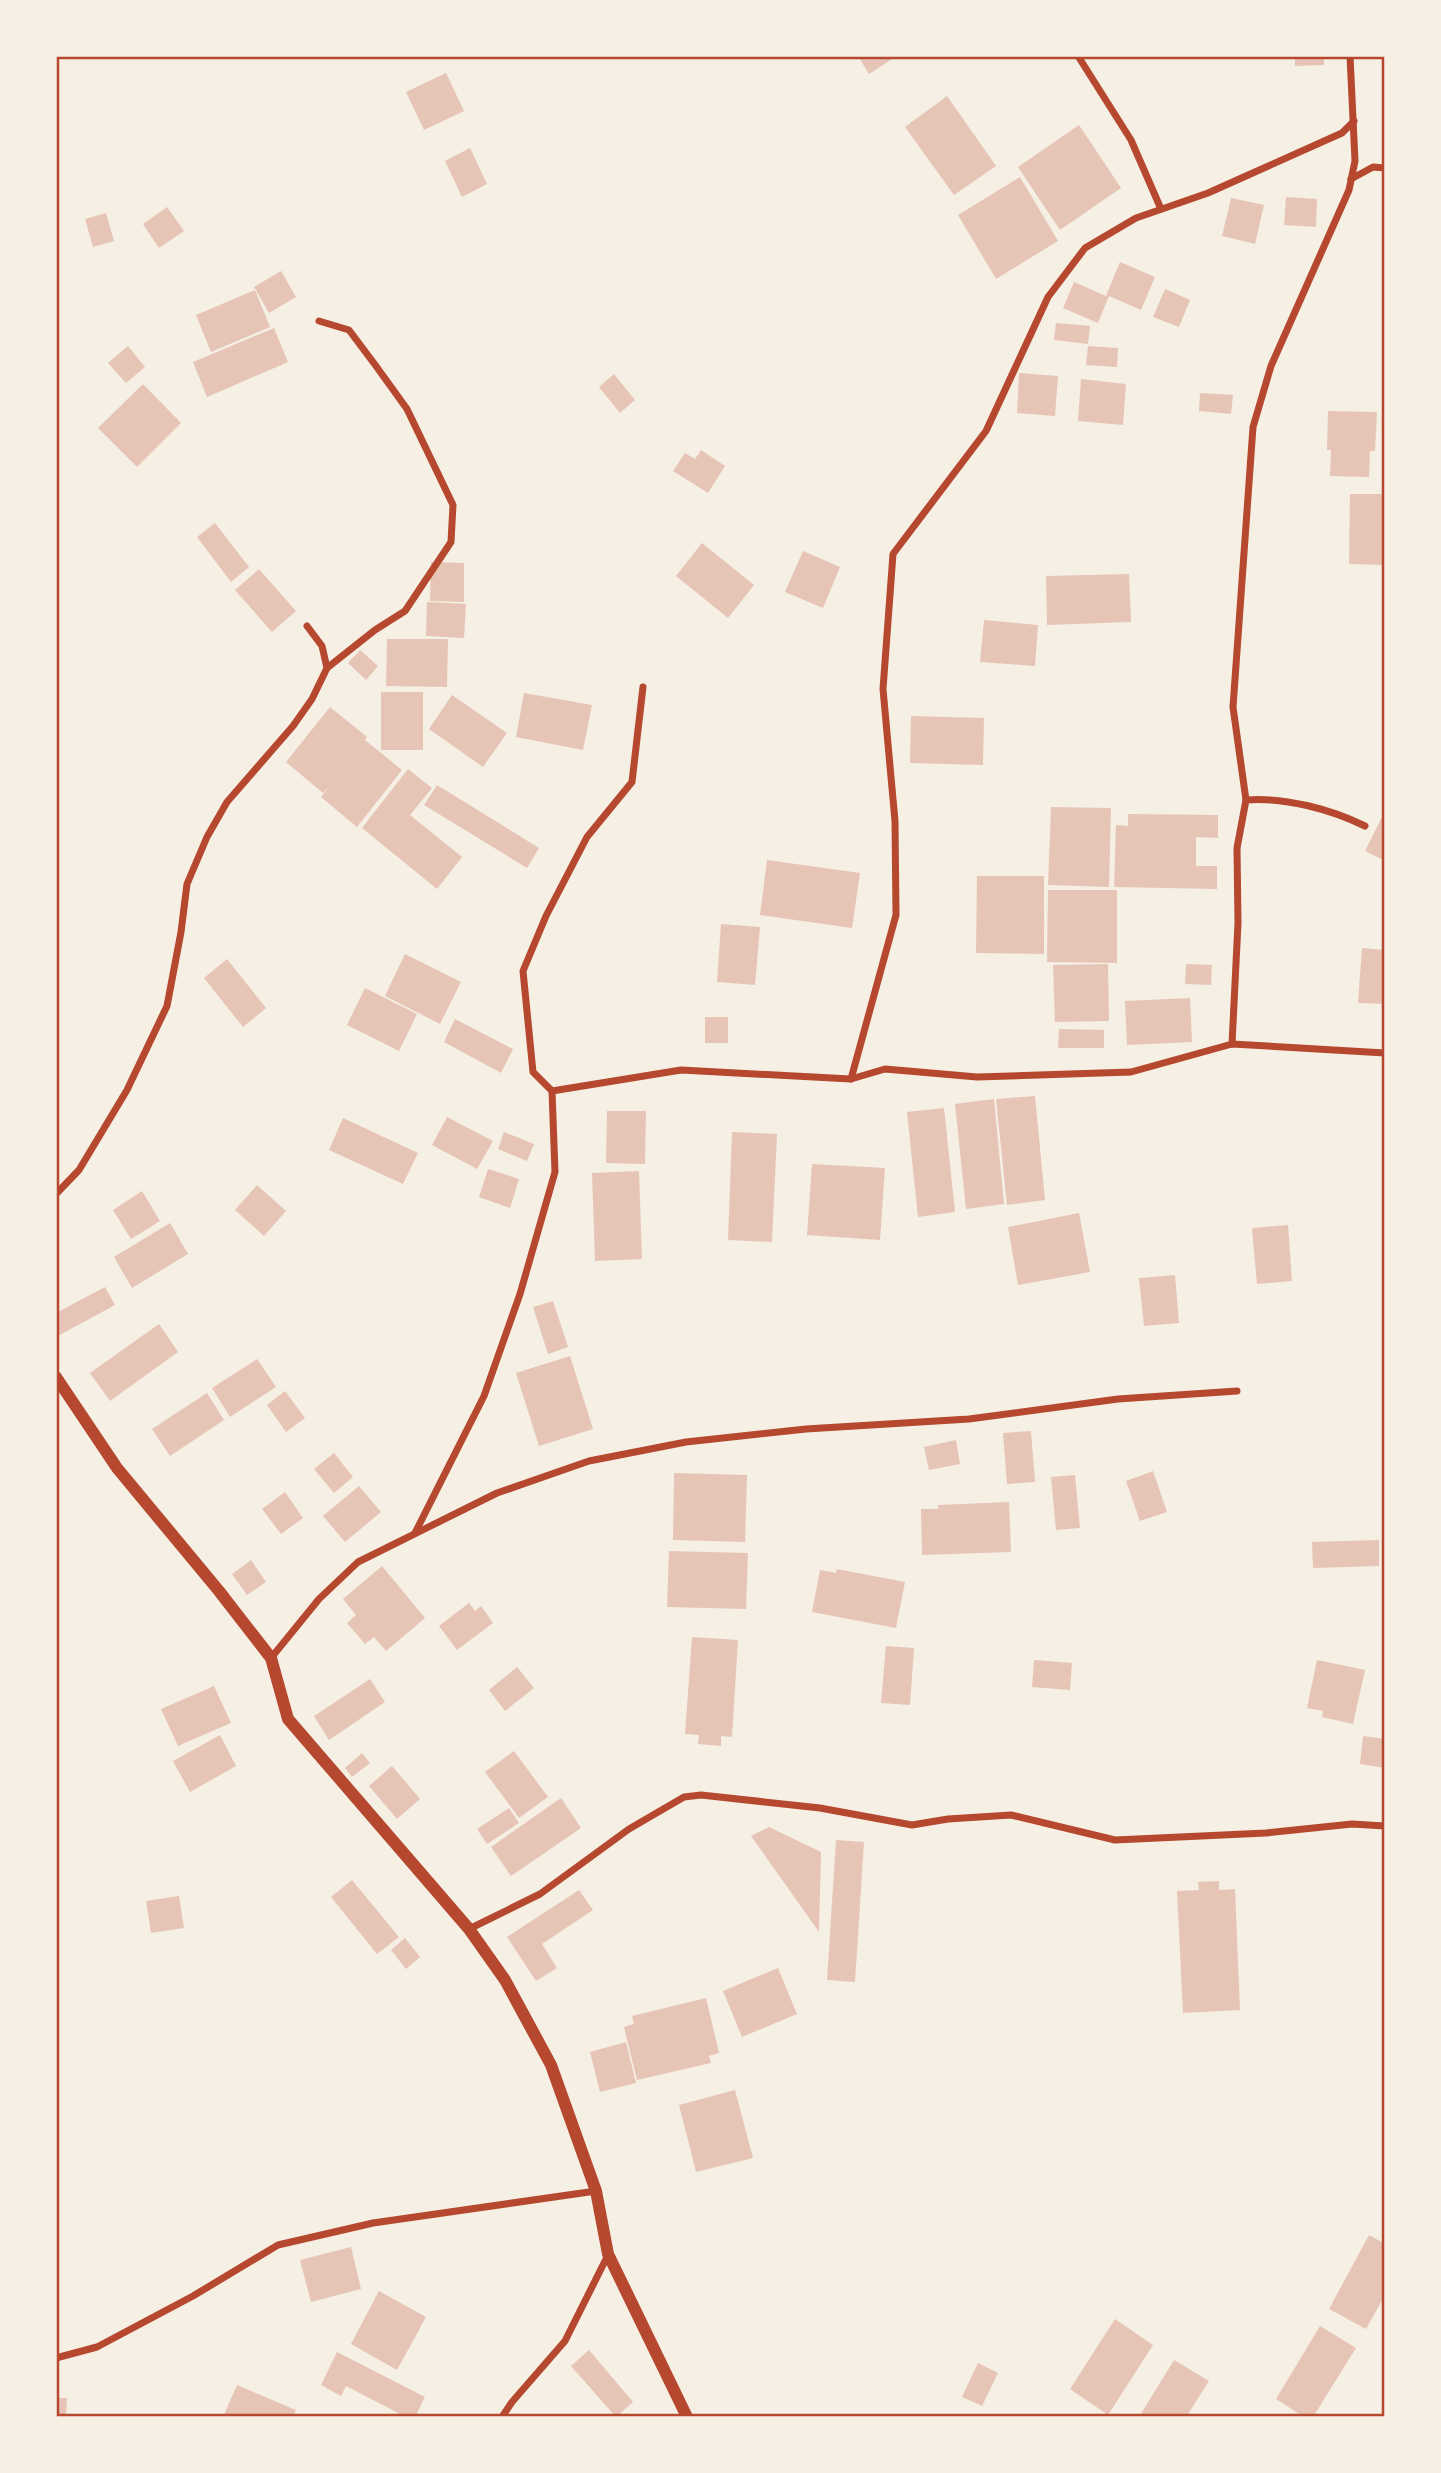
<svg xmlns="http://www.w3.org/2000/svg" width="1441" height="2473" viewBox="0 0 1441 2473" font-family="Figtree,sans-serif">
	<rect width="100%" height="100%" fill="#f6efe4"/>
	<g fill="#e6c5b7">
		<polygon points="858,56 897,56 869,74"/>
		<polygon points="1295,56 1324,56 1324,65 1295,66"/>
		<polygon points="446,73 464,111 424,130 406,92"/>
		<polygon points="947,96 996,166 954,195 905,127"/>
		<polygon points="1079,125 1121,188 1060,230 1018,167"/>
		<polygon points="470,148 487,184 462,197 445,161"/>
		<polygon points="1020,177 1058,241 996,279 958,215"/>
		<polygon points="1286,197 1317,199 1316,227 1284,225"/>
		<polygon points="1231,198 1264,205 1255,244 1222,236"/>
		<polygon points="167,207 184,231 159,248 143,224"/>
		<polygon points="106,213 114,241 93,247 85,219"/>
		<polygon points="1120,262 1155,277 1141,310 1109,296 1098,323 1063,308 1074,282 1106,296"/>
		<polygon points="281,271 296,297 269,313 254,287"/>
		<polygon points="1165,289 1190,300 1179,327 1153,317"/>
		<polygon points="255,290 270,327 211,352 196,315"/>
		<polygon points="1056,323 1090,326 1088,344 1054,340"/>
		<polygon points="274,328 288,362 207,397 193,362"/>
		<polygon points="128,346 145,367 126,383 108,363"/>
		<polygon points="1088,346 1118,348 1117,367 1086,365"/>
		<polygon points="1019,373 1058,376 1055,416 1017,413"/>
		<polygon points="614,374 635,400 620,413 599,387"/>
		<polygon points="1081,379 1126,384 1123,425 1078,421"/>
		<polygon points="143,384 181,423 137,467 98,428"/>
		<polygon points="1200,393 1233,395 1231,414 1199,411"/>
		<polygon points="1328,411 1377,412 1375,451 1370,451 1369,477 1330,476 1331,450 1327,450"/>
		<polygon points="701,450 725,466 708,493 673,471 685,453 695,459"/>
		<polygon points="1350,494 1385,494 1385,565 1349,564"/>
		<polygon points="215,523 249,567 231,582 197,537"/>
		<polygon points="702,543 754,585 728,618 676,576"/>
		<polygon points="803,551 840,567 823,608 785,592"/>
		<polygon points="431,562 464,563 464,602 430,601"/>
		<polygon points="259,569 296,611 272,632 235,590"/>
		<polygon points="1129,574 1131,622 1047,625 1046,576"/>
		<polygon points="427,602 466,604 464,638 426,636"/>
		<polygon points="984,620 1038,625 1035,666 980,662"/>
		<polygon points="387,639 448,639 447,687 386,686"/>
		<polygon points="360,650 378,666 366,680 348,663"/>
		<rect x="381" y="692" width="42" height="58"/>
		<polygon points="524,693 592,705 583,750 516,737"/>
		<polygon points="452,695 507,733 483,767 429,729"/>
		<polygon points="330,707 367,737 365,740 402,770 357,827 321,797 329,787 323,793 286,762"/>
		<polygon points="911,716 984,718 983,765 910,763"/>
		<polygon points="408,769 432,788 410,815 462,857 437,889 362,828"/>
		<polygon points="437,785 539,848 527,868 424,805"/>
		<polygon points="1051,807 1111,808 1109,887 1048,885"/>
		<polygon points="1385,811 1385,861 1365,851"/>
		<polygon points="1128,814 1218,815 1218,838 1196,837 1196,866 1217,866 1217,889 1114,887 1116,825 1128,826"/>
		<polygon points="767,860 860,873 852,928 760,915"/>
		<polygon points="977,876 1044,876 1044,954 976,953"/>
		<polygon points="1048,890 1117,890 1117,963 1047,962"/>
		<polygon points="721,924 760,927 755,985 717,982"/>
		<polygon points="1362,948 1385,950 1385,1004 1358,1003"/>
		<polygon points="405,954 461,982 440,1024 385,996"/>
		<polygon points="227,959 266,1008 243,1027 204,978"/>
		<polygon points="1108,964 1109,1021 1055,1022 1053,965"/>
		<polygon points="1186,964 1212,965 1211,985 1185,984"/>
		<polygon points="365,988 417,1014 399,1051 347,1025"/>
		<polygon points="1190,998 1192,1042 1127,1045 1125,1001"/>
		<rect x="705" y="1017" width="23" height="26"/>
		<polygon points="455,1019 513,1049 501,1073 444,1042"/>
		<polygon points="1059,1029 1104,1030 1104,1048 1058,1048"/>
		<polygon points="1035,1096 1045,1200 1007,1205 996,1099"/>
		<polygon points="994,1099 1004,1204 966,1209 955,1104"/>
		<polygon points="944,1108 955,1212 918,1217 907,1112"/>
		<polygon points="607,1111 646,1111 645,1164 606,1163"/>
		<polygon points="447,1117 493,1141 477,1169 432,1145"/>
		<polygon points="343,1118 418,1153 403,1184 329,1150"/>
		<polygon points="504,1132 534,1144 527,1161 498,1149"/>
		<polygon points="732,1132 777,1134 772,1242 728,1240"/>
		<polygon points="812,1164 885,1168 880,1240 807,1235"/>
		<polygon points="488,1169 519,1179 510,1208 479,1197"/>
		<polygon points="639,1171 642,1259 595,1261 592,1173"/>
		<polygon points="257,1185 286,1211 264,1236 235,1210"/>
		<polygon points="142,1191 160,1221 131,1239 113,1210"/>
		<polygon points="1079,1213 1090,1272 1018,1285 1008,1227"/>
		<polygon points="170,1223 188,1254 132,1288 114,1257"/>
		<polygon points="1288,1225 1292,1281 1257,1284 1252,1228"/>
		<polygon points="1175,1275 1179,1323 1144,1326 1139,1278"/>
		<polygon points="105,1287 115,1305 56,1337 56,1313"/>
		<polygon points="553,1301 568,1347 548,1354 533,1307"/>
		<polygon points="159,1324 178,1352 110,1401 90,1373"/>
		<polygon points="570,1356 593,1429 539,1446 516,1373"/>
		<polygon points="257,1359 276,1387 230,1417 212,1388"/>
		<polygon points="285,1391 305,1418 286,1432 267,1405"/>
		<polygon points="207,1393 224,1420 170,1456 152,1429"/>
		<polygon points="1031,1431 1035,1482 1007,1484 1003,1433"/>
		<polygon points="956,1440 960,1464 929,1470 924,1447"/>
		<polygon points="334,1453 353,1477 334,1493 314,1469"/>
		<polygon points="1153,1471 1167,1512 1140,1521 1126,1481"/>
		<polygon points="674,1473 747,1475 745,1542 673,1540"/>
		<polygon points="1075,1475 1080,1528 1056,1530 1051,1477"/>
		<polygon points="359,1486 381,1512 345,1542 323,1516"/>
		<polygon points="285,1492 303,1518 281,1534 262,1509"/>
		<polygon points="1009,1502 1011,1552 922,1555 921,1509 938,1509 938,1505"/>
		<polygon points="1379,1540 1379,1566 1313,1568 1312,1542"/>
		<polygon points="669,1551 748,1553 746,1609 667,1607"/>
		<polygon points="251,1560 266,1582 247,1595 232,1574"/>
		<polygon points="382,1566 425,1618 386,1651 374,1637 365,1644 347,1623 356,1615 343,1599"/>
		<polygon points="837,1569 905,1582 896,1628 812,1612 820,1570 836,1573"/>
		<polygon points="469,1603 475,1611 481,1606 493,1623 457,1650 439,1626"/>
		<polygon points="692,1637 738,1640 732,1737 721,1736 721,1746 698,1744 699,1735 685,1734"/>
		<polygon points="886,1646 914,1648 910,1705 881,1703"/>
		<polygon points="1034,1660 1072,1663 1070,1690 1032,1687"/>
		<polygon points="1317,1660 1365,1670 1353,1724 1322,1717 1323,1711 1307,1708"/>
		<polygon points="517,1667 534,1688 505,1711 489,1690"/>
		<polygon points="370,1679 385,1702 329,1740 314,1716"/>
		<polygon points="214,1686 231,1723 178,1746 161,1709"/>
		<polygon points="220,1735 236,1766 190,1792 173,1761"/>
		<polygon points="1363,1736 1385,1739 1385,1768 1360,1764"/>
		<polygon points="514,1751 548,1797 519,1818 485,1772"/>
		<polygon points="362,1753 370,1763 352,1777 345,1768"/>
		<polygon points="392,1766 420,1799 397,1819 369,1786"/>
		<polygon points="561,1798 581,1828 511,1876 491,1847"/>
		<polygon points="509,1808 519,1823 487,1844 477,1829"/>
		<polygon points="769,1827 821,1852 819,1932 751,1836"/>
		<polygon points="836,1840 864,1842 855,1982 827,1980"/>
		<polygon points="352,1880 399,1937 377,1954 331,1897"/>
		<polygon points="1219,1881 1219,1890 1235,1889 1240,2010 1183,2013 1177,1891 1199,1890 1198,1882"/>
		<polygon points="579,1890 593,1910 542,1944 557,1968 536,1981 507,1937"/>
		<polygon points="179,1896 184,1928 151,1933 146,1901"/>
		<polygon points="405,1938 420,1957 406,1969 391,1950"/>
		<polygon points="778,1968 797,2014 742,2037 723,1991"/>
		<polygon points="706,1998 719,2053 709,2056 711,2063 637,2080 624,2027 634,2024 632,2016"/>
		<polygon points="626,2042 636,2083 600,2092 590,2052"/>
		<polygon points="735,2090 753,2158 696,2172 679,2105"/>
		<polygon points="1369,2235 1385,2244 1385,2295 1366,2329 1329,2309"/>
		<polygon points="351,2247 361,2289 311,2302 300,2260"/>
		<polygon points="379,2291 426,2317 397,2370 351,2344"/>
		<polygon points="1115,2319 1153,2345 1108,2415 1070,2389"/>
		<polygon points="1320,2326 1356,2348 1313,2417 1304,2417 1276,2399"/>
		<polygon points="589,2350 633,2402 616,2417 571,2366"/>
		<polygon points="337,2352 425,2397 415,2417 406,2417 346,2386 341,2396 321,2385"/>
		<polygon points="1174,2360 1209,2381 1186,2417 1139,2417"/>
		<polygon points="978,2363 998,2373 982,2406 962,2397"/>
		<polygon points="237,2385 296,2410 293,2417 223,2417"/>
		<polygon points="56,2398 67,2398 66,2417 56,2417"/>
	</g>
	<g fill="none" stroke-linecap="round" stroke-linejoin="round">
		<g stroke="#b5482f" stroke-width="7">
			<polyline points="1078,56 1131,140 1161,209"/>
			<polyline points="1351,179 1373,167 1385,168"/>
			<polyline points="319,321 349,330 376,366 407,409 453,505 451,542 405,611 375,630 327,668"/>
			<polyline points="1246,800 1233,707 1253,427 1271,366 1349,190 1355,161 1350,56"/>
			<path d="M1232,1044L1238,923L1237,848L1246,800C1285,797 1330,809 1365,826"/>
			<polyline points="851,1079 896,915 895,821 883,689 893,554 986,431 1048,297 1085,248 1136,218 1208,193 1342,133 1354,121"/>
			<polyline points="552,1091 681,1070 851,1079 885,1069 977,1077 1131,1072 1232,1044 1385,1053"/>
			<polyline points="56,1194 79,1170 127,1090 167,1006 181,932 187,884 207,837 227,802 293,726 312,699 327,668 322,646 307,626"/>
			<polyline points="415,1533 484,1396 520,1294 555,1172 552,1091 533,1072 523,971 546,916 587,837 632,782 643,687"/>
			<polyline points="271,1658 319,1599 358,1562 497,1493 589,1461 686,1442 806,1429 969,1419 1118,1399 1237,1391"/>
			<polyline points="469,1929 540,1894 629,1829 684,1797 701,1795 820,1808 912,1825 948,1819 1011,1815 1115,1840 1266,1833 1352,1824 1385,1826"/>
			<polyline points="56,2358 97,2347 193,2296 278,2245 373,2223 596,2191"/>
			<polyline points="502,2417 512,2402 565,2341 608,2255"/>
		</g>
		<polyline stroke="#b5482f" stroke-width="12" points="56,1377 117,1468 219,1591 271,1658 288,1719 469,1929 505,1980 551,2065 596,2191 608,2254 687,2417"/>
	</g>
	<rect width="1441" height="2473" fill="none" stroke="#f6efe4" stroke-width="116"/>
	<rect x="58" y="58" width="1325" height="2357" fill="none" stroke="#b5482f" stroke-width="2.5"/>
</svg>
